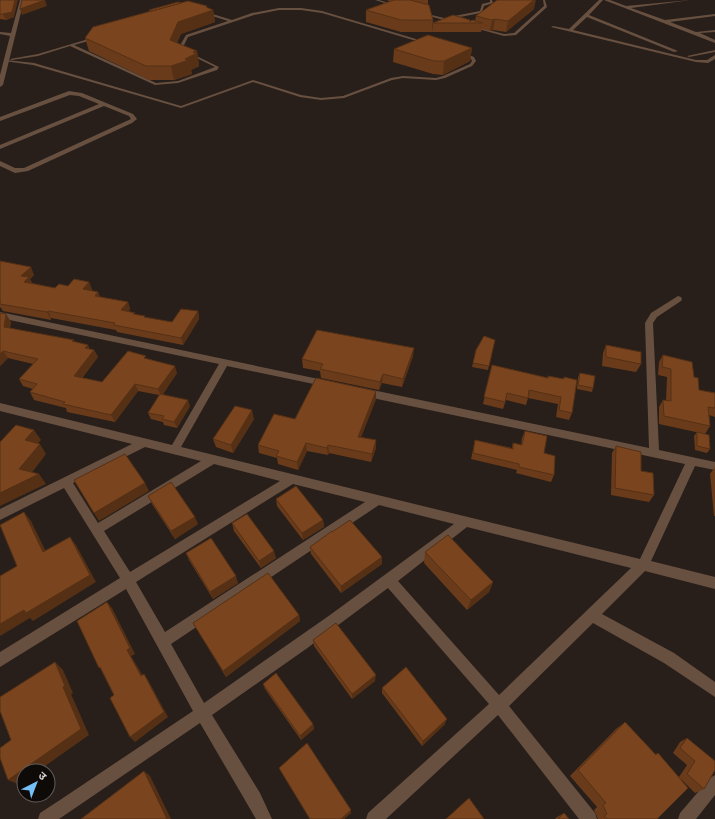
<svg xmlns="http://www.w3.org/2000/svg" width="715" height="819" viewBox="0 0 715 819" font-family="'Fira Sans','Noto Sans Devanagari',sans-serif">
	<rect width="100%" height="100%" fill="#281f1a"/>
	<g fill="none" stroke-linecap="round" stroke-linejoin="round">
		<g fill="#685040" fill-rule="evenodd">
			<polygon points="375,0 379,0 395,5 394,6"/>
			<polygon points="490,0 492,0 493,3 484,6 482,12 481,13 444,20 422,14 423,13 444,18 480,11 482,4 490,2"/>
			<polygon points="543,0 545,0 547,7 516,35 504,36 471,27 473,26 504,34 514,33 544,6"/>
			<polygon points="279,8 301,8 322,11 426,42 423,43 322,13 301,10 279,10 254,15 188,37 182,49 219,67 217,70 178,83 155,85 70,46 38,56 12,60 10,59 38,54 95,37 96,39 74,45 156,83 178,81 215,67 178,49 186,35 228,21 206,14 206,12 232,20 252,13"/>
			<polygon points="462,52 474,57 476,61 472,66 445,78 436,80 403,78 392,80 344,98 321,100 300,97 253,82 181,108 33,65 4,61 6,60 34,63 181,106 253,80 301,95 321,98 343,96 391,78 403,76 436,78 443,76 470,64 472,61 471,59 461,54"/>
		</g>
		<g fill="#685040" fill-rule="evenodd">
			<polygon points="20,0 24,0 3,85 0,87 0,75 10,36 0,34 0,32 11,33"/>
			<polygon points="599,0 603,0 589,15 678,51 674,52 587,17 573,30 696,60 707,60 715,55 715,59 708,63 696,62 551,27 553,26 569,29"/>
			<polygon points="604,0 610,0 626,6 691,0 631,8 665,20 715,14 715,16 670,22 696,32 715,30 715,32 700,33 715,40 715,43"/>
			<polygon points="715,50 715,52 689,57 687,56"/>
			<polygon points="69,91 82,93 133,114 137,119 132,123 28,171 15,173 0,166 0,161 15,168 24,168 131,119 129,116 104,106 0,149 0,145 99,104 79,96 70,95 0,121 0,117"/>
			<path d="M678,296L681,297L682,299L681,301L657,317L653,323L659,450L715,462V470L695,466L651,561L715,577V589L645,571L602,614L674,653L715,682V697L664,663L593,623L509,706L595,813L597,819H579L498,715L386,819H366L368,813L489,704L388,588L306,649L212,715L260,793L272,819H256L200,723L59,819H38L40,813L60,800L193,711L126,589L0,667V652L120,578L64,488L0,520V509L132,444L0,411V403L172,445L219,364L0,318V312L328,381L333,384L328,387L227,366L181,447L640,559L685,464L363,396L358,392L363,388L649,448L645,323L651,313ZM145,447L201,461L98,523L73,483ZM214,464L280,481L130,572L104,531ZM293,484L365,502L165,632L136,582ZM379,505L454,524L330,615L204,703L171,644ZM467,527L631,568L499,695L398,581Z"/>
			<polygon points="715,775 715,795 696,819 678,819 680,813 710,778"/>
		</g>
	</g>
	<g fill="#693b1a">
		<polygon points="0,0 14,17 6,20 0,19"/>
		<polygon points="386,0 428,0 428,5 433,20 432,32 401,32 366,22 366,10 390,1"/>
		<polygon points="181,3 207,6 207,8 213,10 215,22 181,34 177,43 197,51 199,66 191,70 192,74 174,80 149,80 89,51 85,38 150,12 149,10"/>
		<polygon points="534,9 506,32 493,30 490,31 482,29 481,32 432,32 433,23 470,22 475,21 476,16"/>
		<polygon points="472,48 470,61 443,75 433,74 393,62 394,49"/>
		<polygon points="0,261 34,275 30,279 32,283 55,288 89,282 92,290 91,291 98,292 100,297 128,302 130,309 128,311 135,313 135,315 145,318 172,322 198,311 199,319 183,345 117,332 116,330 51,318 51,320 3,311 1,308 0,307"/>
		<polygon points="0,313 11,322 10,328 88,345 89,349 94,350 98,357 82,378 102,382 147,359 177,373 163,394 190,406 177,428 164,425 163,422 151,419 148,413 159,395 138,391 115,422 67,412 66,408 34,400 30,392 33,389 23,386 19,379 33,364 8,358 0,366"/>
		<polygon points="495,340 488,370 472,367 473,363"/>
		<polygon points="606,345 641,364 636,372 602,366 603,353"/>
		<polygon points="663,355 694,377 699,390 715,393 715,417 709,415 710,426 705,434 659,424 659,407 663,400 666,400 667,377 658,375 659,362"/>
		<polygon points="413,356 402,387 382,383 379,390 321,378 320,371 303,368 302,359"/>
		<polygon points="492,365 548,378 563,379 564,377 572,413 569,420 556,417 558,404 528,398 526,405 506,400 503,409 483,404"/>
		<polygon points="580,373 593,388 592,392 577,389 578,377"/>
		<polygon points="376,391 376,399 361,437 376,440 376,448 371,462 329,453 328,455 307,451 298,470 278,464 277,458 259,453 258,445 295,419"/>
		<polygon points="254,419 233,453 216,447 213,439"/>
		<polygon points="525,431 544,453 554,475 551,482 516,473 517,470 471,459 475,440 512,448 513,443 521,445 522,438"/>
		<polygon points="697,432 710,449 707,453 695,450 694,436"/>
		<polygon points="616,446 641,471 654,495 649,502 611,495 612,453"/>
		<polygon points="715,467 715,516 714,516 710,474"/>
		<polygon points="148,496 198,524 175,539 152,504"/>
		<polygon points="276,499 323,520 324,527 303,540 277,506"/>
		<polygon points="232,523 276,558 261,568 234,531"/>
		<polygon points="332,532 382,557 382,564 341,593 311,554 310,547"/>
		<polygon points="425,552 493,582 489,592 467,610 424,563"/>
		<polygon points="186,553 238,583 213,599 189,560"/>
		<polygon points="299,615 300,621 226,677 193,623"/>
		<polygon points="313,640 375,681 352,699 314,646"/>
		<polygon points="263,684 313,724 314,729 301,740 265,689"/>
		<polygon points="382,688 445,724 422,746 382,693"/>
		<polygon points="625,722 655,754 658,753 679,777 687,765 673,753 680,742 687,738 704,789 695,793 682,780 657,819 598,819 594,810 597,807 570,776 616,729"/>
		<polygon points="279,768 351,810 351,813 344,819 310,819"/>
		<polygon points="564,813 569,819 555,819 557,817"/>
	</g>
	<g fill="#553015">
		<polygon points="15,0 18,0 14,17 6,20 3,14"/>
		<polygon points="45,0 47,6 22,15 20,9"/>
		<polygon points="534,0 536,0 534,9 506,32 508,21"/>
		<polygon points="207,6 208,12 213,10 215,22 181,34 173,53 170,40 178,22"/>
		<polygon points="495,19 493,30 490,31 492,20"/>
		<polygon points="472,48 470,61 443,75 444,61"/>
		<polygon points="197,51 199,66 191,70 192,74 174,80 171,66 185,59 193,52"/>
		<polygon points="31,267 34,275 30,279 32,285 28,289 21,276"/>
		<polygon points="89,282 92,290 86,297 83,289"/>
		<polygon points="98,292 101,300 95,296"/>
		<polygon points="128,302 130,309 124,317 121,310"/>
		<polygon points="48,311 51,318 51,320 47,312"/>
		<polygon points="198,311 199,319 183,345 181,338"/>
		<polygon points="6,314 11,322 8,334 4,327"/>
		<polygon points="88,345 91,352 85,348"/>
		<polygon points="414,348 413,356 402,387 403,379"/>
		<polygon points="94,350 98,357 77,383 74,376"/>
		<polygon points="3,351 8,358 0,366 0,354"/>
		<polygon points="175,366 177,373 161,396 158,389"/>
		<polygon points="383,374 382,383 379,390 380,382"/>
		<polygon points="135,384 138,391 115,422 111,415"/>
		<polygon points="376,391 376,399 358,445 358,437"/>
		<polygon points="188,400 190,406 177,428 174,422"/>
		<polygon points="252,410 254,419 233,453 231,445"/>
		<polygon points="34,430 41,440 32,450 25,440"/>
		<polygon points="376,440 376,448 371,462 372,454"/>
		<polygon points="306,443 307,451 298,470 297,462"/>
		<polygon points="40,444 46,454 27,479 19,469"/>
		<polygon points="328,445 329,453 328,455 327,448"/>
		<polygon points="39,474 46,484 0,506 0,493"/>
		<polygon points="145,483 149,491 99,521 94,513"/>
		<polygon points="24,512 31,521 50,560 43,552"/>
		<polygon points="195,517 198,524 175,539 171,531"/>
		<polygon points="323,520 324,527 303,540 302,533"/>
		<polygon points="70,537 76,545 96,582 33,621 30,618 0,636 0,624"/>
		<polygon points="274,551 276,558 261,568 259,561"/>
		<polygon points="382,557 382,564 341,593 341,586"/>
		<polygon points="236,576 238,583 213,599 210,592"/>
		<polygon points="493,582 489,592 467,610 471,600"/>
		<polygon points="107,602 112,608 135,654 131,656 146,681 141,676 127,650"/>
		<polygon points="299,615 300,621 226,677 223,671"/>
		<polygon points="55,662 63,670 73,693 71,694 89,735 38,771 24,771 24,781 18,784 8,780"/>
		<polygon points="144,674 148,680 168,717 135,742 130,737"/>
		<polygon points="376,675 375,681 352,699 352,694"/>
		<polygon points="447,719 445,724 422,746 423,741"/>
		<polygon points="313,724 314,729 301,740 300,736"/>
		<polygon points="144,771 150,776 171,819 167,819"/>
		<polygon points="351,810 351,813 344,819 341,819"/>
	</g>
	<g fill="#7a451e" stroke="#553015">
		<polygon points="0,0 15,0 12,12 3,14 0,14"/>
		<polygon points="22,0 45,0 20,9"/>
		<polygon points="394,0 410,0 429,5 433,20 401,20 366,10"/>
		<polygon points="497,0 534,0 508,21 495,19 492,20 476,16"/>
		<polygon points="188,1 207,6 206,7 213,10 178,22 170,40 197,51 193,52 197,53 185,59 189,60 171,66 146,66 85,38 93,27"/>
		<polygon points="178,2 181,3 152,11 149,10"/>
		<polygon points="453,15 470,20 470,22 472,20 483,23 433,23"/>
		<polygon points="428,35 472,48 444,61 434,61 394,49"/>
		<polygon points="0,261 31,267 21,276 29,277 24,282 55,288 59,284 68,286 74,279 89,282 83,289 98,292 95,296 128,302 121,310 135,313 133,314 145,316 144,317 172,322 181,309 198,311 181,338 114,325 115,323 48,311 47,312 0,304 0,302 1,301 0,301"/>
		<polygon points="0,313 6,314 4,327 74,340 72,341 88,345 85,348 94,350 74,376 102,382 128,351 146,356 144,358 175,366 158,389 135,384 111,415 63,404 65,402 30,392 37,384 19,379 38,359 3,351 0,354"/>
		<polygon points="317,330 414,348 403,379 383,374 380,382 320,369 323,364 302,359"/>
		<polygon points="484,336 495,340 489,366 473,363 476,350"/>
		<polygon points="606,345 641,352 641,364 606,357"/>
		<polygon points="663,355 692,362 694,377 698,378 699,390 715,393 715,408 708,407 710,426 664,416 663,400 671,401 671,369 662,367"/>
		<polygon points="492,365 548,378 548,376 564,379 564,377 577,380 572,413 559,410 561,397 529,390 528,398 507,393 505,402 484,397"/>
		<polygon points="580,373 595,376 593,388 578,385"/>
		<polygon points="316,378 376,391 358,437 376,440 372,454 328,445 327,448 306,443 297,462 276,456 279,451 258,445 274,414 295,419"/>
		<polygon points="160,394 188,400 174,422 162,419 164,416 148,413"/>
		<polygon points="235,406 252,410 231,445 213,439"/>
		<polygon points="16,425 34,430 25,440 40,444 19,469 39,474 0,493 0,442"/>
		<polygon points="525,431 547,436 544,453 555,456 554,475 519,467 519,464 473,453 475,440 513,449 513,443 522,445"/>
		<polygon points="697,432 709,435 710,449 697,446"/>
		<polygon points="616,446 641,452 641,471 653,473 654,495 615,488"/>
		<polygon points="125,454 145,483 94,513 74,480"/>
		<polygon points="171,482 195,517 171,531 148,496"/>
		<polygon points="296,486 323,520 302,533 276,499"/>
		<polygon points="24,512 43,552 70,537 90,575 26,613 24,610 0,624 0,576 17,566 0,525"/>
		<polygon points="247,514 274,551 259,561 232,523"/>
		<polygon points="350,520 382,557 341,586 310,547 332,531 332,532"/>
		<polygon points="448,535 493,582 471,600 425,552"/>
		<polygon points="211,538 236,576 210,592 186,553"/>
		<polygon points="268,573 299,615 223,671 193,623"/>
		<polygon points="107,602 130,648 127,650 141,676 144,674 164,712 130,737 110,698 114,695 100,667 99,668 77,621"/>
		<polygon points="336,623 376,675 352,694 313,640"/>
		<polygon points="55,662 65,686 63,687 81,729 8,780 0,758 0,748 11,740 0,711 0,697"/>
		<polygon points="406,667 447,719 423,741 382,688"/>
		<polygon points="276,673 313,724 300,736 263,684"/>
		<polygon points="625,722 656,755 658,753 688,788 657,819 607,819 604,816 607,814 603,805 606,803 578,770"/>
		<polygon points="687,738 715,761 715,770 704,789 687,774 695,761 680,748"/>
		<polygon points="307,743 351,810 341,819 310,819 279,768"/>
		<polygon points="144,771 167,819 81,819"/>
		<polygon points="469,798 484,819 446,819"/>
		<polygon points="564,813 569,819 558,819"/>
	</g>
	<g transform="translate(36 783) rotate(42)"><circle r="19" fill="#0e0a08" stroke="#605b59"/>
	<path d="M0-3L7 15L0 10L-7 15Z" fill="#74c0f6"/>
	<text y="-6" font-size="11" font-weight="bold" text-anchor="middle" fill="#dbd5d2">उ</text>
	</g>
</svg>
